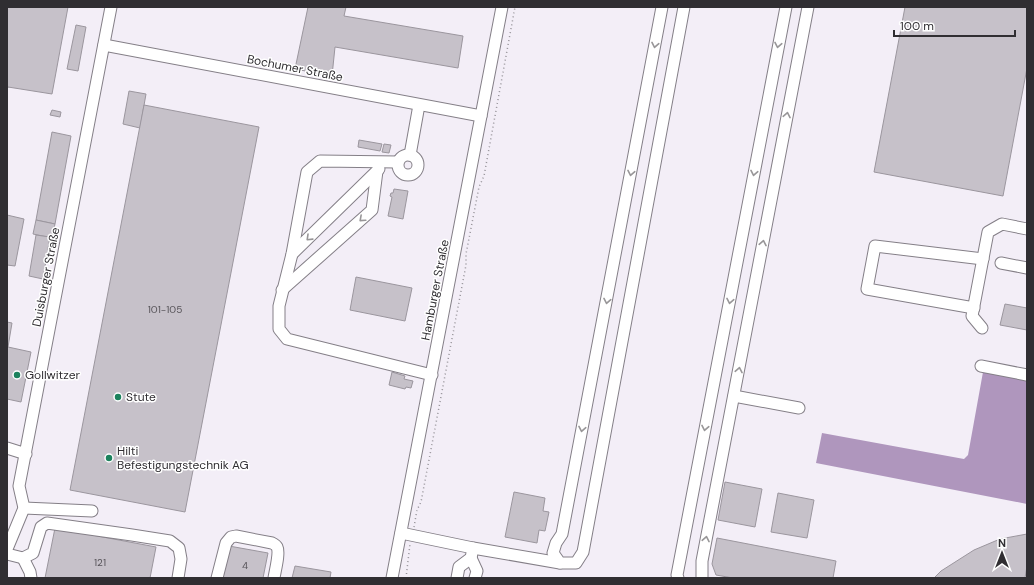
<svg xmlns="http://www.w3.org/2000/svg" width="1034" height="585" viewBox="0 0 1034 585" font-family="'DM Sans',sans-serif">
	<rect width="100%" height="100%" fill="#f3eef7"/>
	<polygon fill="#af96bd" points="983,372 1027,380 1027,504 816,463 822,433 964,459 968,455"/>
	<g fill="#c6c1c9" stroke="#9b969e">
		<polygon points="7,7 68,7 52,94 8,87 7,90"/>
		<polygon points="308,7 346,7 344,16 463,36 458,68 335,47 332,76 295,69"/>
		<polygon points="905,7 1027,7 1027,68 1003,196 874,172"/>
		<polygon points="76,25 86,27 78,71 67,69"/>
		<polygon points="129,91 146,94 140,128 123,124"/>
		<polygon points="144,105 259,127 185,512 70,490"/>
		<polygon points="52,110 61,112 60,117 50,115"/>
		<polygon points="52,132 71,136 55,224 36,220"/>
		<polygon points="359,140 382,144 380,151 358,147"/>
		<polygon points="384,144 391,145 389,153 382,152"/>
		<polygon points="394,189 408,191 403,219 388,216 392,197 390,196 391,193 393,193"/>
		<polygon points="7,215 24,219 15,266 7,265"/>
		<polygon points="36,220 55,224 52,238 33,234"/>
		<polygon points="36,235 50,237 43,279 29,276"/>
		<polygon points="356,277 412,288 405,321 350,310"/>
		<polygon points="1005,304 1027,308 1027,330 1000,325"/>
		<polygon points="7,322 12,323 8,347 31,352 21,402 7,399"/>
		<polygon points="392,372 405,376 404,379 413,381 411,388 406,387 405,389 389,385"/>
		<polygon points="725,482 762,489 755,527 718,520"/>
		<polygon points="514,492 545,498 543,511 549,512 545,531 539,530 537,543 505,537"/>
		<polygon points="778,493 814,500 807,538 771,532"/>
		<polygon points="55,528 156,547 150,578 45,578"/>
		<polygon points="1027,534 1027,566 1025,578 934,578 941,571 974,550 1000,539"/>
		<polygon points="717,538 836,561 833,578 733,578 716,575 712,564"/>
		<polygon points="229,546 268,553 263,578 223,578"/>
		<polygon points="295,566 331,572 330,578 292,578"/>
	</g>
	<g fill="none" stroke-linecap="round" stroke-linejoin="round">
		<g stroke="#847f87" stroke-width="13">
			<g id="minor">
				<polyline points="662,7 562,534 556,543 553,553 560,563 576,563 583,552 684,7"/>
				<polyline points="104,45 481,116"/>
				<circle cx="408" cy="165" r="10"/>
				<polyline points="410,155 419,105"/>
				<polyline points="398,162 320,161 307,172 292,254 279,306 279,329 287,339 432,375"/>
				<polyline points="292,254 379,169"/>
				<polyline points="1001,263 1027,268"/>
				<polyline points="282,290 372,210 377,171"/>
				<polyline points="974,308 867,289 875,246 983,259"/>
				<polyline points="982,328 972,316 988,232 1002,224 1027,229"/>
				<polyline points="981,366 1027,375"/>
				<polyline points="734,396 799,408"/>
				<polyline points="7,448 26,454"/>
				<polyline points="24,508 92,511"/>
				<polyline points="401,533 473,548 560,563"/>
				<polyline points="7,549 24,508 19,486 111,7"/>
				<polyline points="7,554 23,558 33,553 41,527 47,523 132,535 170,541 179,548 181,559 178,578"/>
				<polyline points="23,558 30,572 31,578"/>
				<polyline points="471,558 477,571 475,578"/>
				<path d="M217,578L226,543L231,537L236,536L272,543C274,544 276,545 277,547C280,553 275,571 274,578"/>
				<polyline points="392,578 502,7"/>
				<polyline points="457,578 459,567 471,558 473,548"/>
				<polyline points="678,578 677,575 786,7"/>
				<polyline points="702,578 702,561 808,7"/>
			</g>
		</g>
		<g stroke="#959298" stroke-width="1.5" stroke-dasharray="1 3" stroke-linecap="butt">
			<polyline points="414,527 417,510 421,502 466,265 466,254 479,187 484,176 515,7"/>
			<polyline points="406,578 410,544"/>
		</g>
		<use href="#minor" stroke="#fff" stroke-width="11"/>
	</g>
	<defs><path id="oneway-chevron" d="M-2-3.5L2.5 0L-2 3.5" fill="none" stroke-width="1.6" stroke-linecap="round" stroke-linejoin="round"/></defs>
	<g stroke="#989698">
		<use href="#oneway-chevron" transform="translate(655 45) rotate(101)"/>
		<use href="#oneway-chevron" transform="translate(778 45) rotate(101)"/>
		<use href="#oneway-chevron" transform="translate(787 115) rotate(-79)"/>
		<use href="#oneway-chevron" transform="translate(631 173) rotate(101)"/>
		<use href="#oneway-chevron" transform="translate(754 173) rotate(101)"/>
		<use href="#oneway-chevron" transform="translate(362 219) rotate(138)"/>
		<use href="#oneway-chevron" transform="translate(309 238) rotate(136)"/>
		<use href="#oneway-chevron" transform="translate(763 243) rotate(-79)"/>
		<use href="#oneway-chevron" transform="translate(607 301) rotate(101)"/>
		<use href="#oneway-chevron" transform="translate(730 301) rotate(101)"/>
		<use href="#oneway-chevron" transform="translate(739 370) rotate(-79)"/>
		<use href="#oneway-chevron" transform="translate(705 428) rotate(101)"/>
		<use href="#oneway-chevron" transform="translate(582 429) rotate(101)"/>
		<use href="#oneway-chevron" transform="translate(706 539) rotate(-79)"/>
	</g>
	<g fill="#1c825d" stroke="#fff" stroke-width="1.5">
		<circle cx="17" cy="375" r="4"/>
		<circle cx="118" cy="397" r="4"/>
		<circle cx="109" cy="458" r="4"/>
	</g>
	<g text-anchor="middle" dominant-baseline="central" stroke-width="3" stroke-linejoin="round" paint-order="stroke">
		<g font-size="10" fill="#565358">
			<text x="165" y="309">101-105</text>
			<text x="100" y="562">121</text>
			<text x="245" y="565">4</text>
		</g>
		<g font-size="12" fill="#302e32" stroke="#fff">
			<text transform="translate(295 68) rotate(11)">Bochumer Straße</text>
			<text transform="translate(46 277) rotate(-79)">Duisburger Straße</text>
			<text transform="translate(435 290) rotate(-79)">Hamburger Straße</text>
		</g>
		<g font-size="12" fill="#302e32" stroke="#fff" text-anchor="start">
			<text x="25" y="375">Gollwitzer</text>
			<text x="126" y="397">Stute</text>
			<text x="117" y="451">Hilti<tspan x="117" dy="14">Befestigungstechnik AG</tspan></text>
		</g>
	</g>
	<rect width="1034" height="585" fill="none" stroke="#302e32" stroke-width="16"/>
	<g transform="translate(1002 553)" stroke="#ffffff" stroke-width="3" paint-order="stroke">
	<path d="M0-3L7 15L0 10L-7 15Z" fill="#302e32"/>
	<text y="-6" font-size="11" font-weight="bold" text-anchor="middle" fill="#302e32">N</text>
	</g>
	<path d="M894 30v6h121v-6" fill="none" stroke="#302e32" stroke-width="2"/>
	<text x="900" y="30" font-size="12" fill="#302e32" stroke="#ffffff" stroke-width="3" paint-order="stroke">100 m</text>
</svg>
